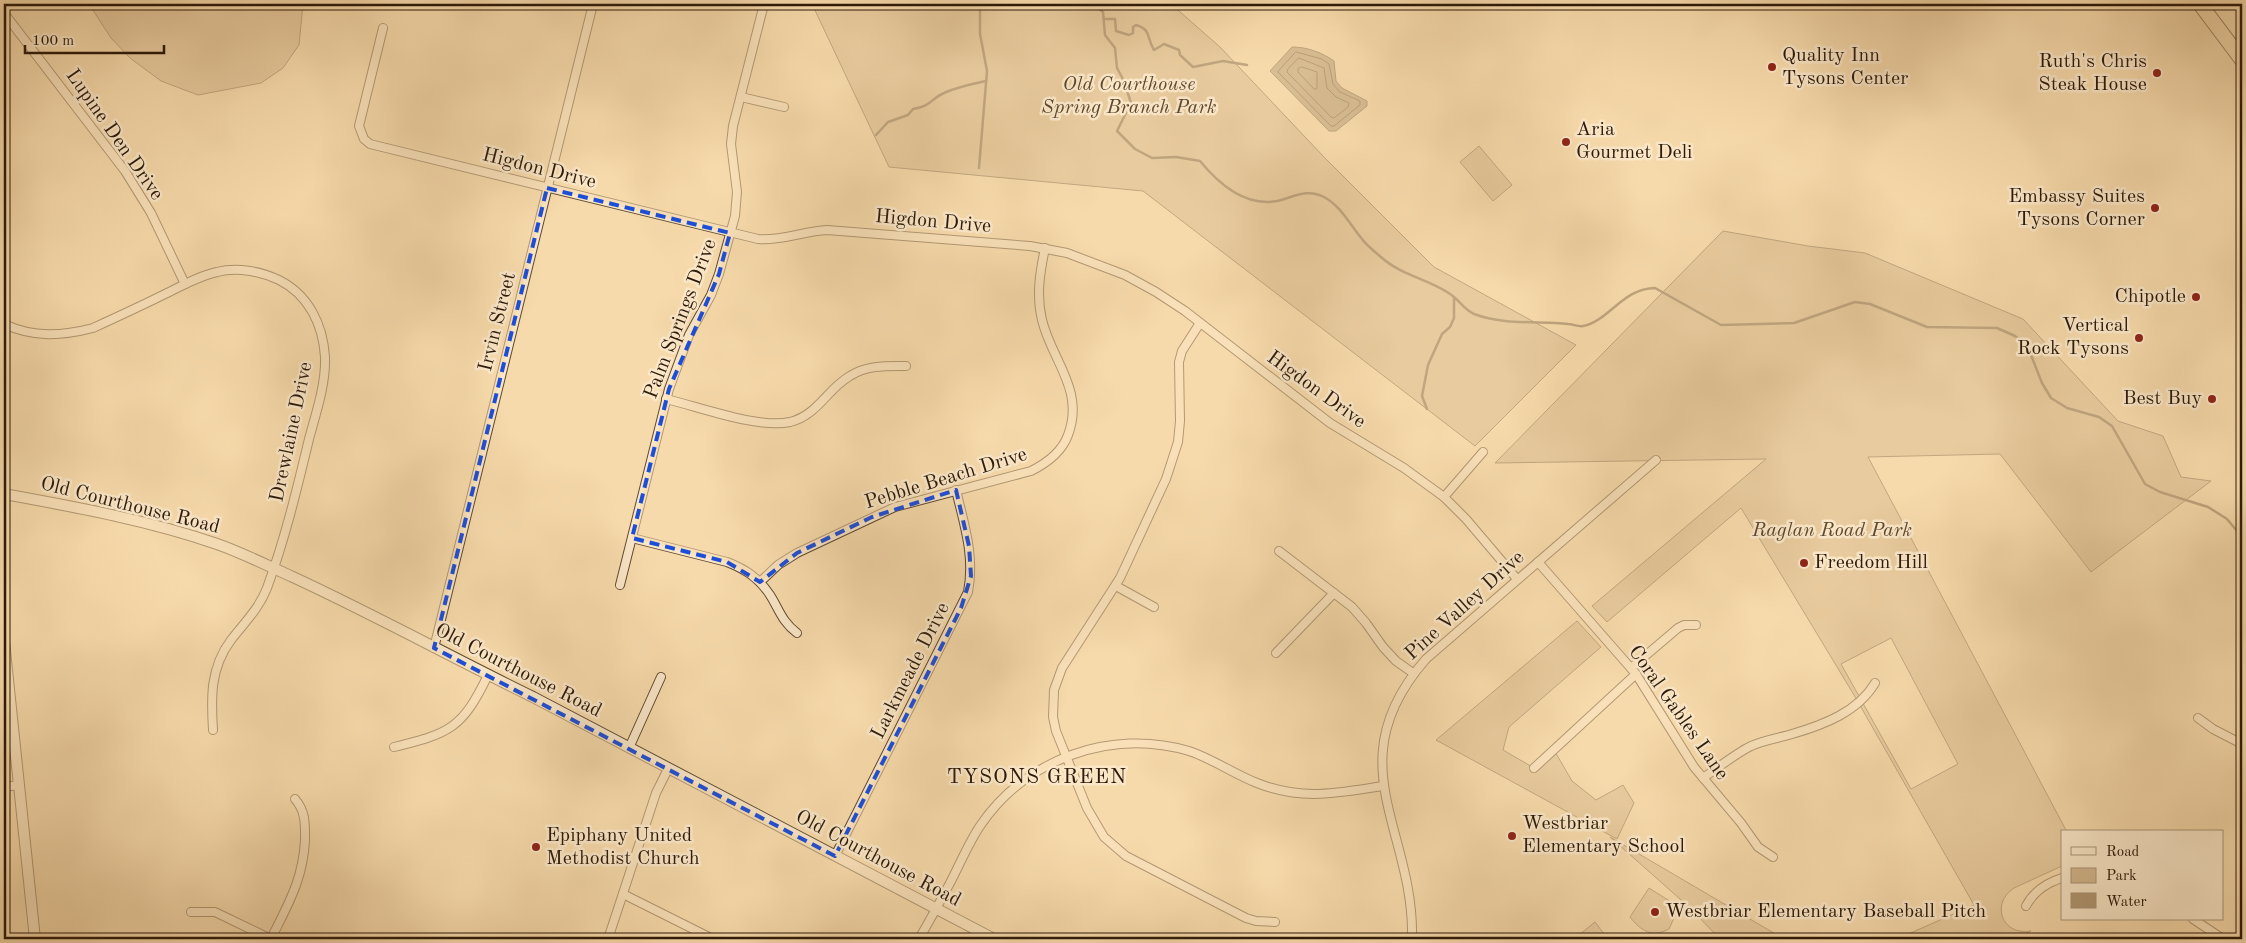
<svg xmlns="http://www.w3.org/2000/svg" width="2246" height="943" viewBox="0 0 2246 943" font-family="'Old Standard TT',serif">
	<rect width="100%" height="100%" fill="#f7daab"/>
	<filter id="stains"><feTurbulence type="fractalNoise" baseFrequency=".004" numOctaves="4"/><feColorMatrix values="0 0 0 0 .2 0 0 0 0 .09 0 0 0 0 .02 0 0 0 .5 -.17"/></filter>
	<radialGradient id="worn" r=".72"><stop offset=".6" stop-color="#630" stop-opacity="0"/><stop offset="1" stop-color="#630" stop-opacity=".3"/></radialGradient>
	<g fill="#d4b98f" stroke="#80694c" fill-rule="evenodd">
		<polygon points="89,4 303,4 299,45 283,68 261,83 198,95 161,81 130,58 111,38"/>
		<polygon points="812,4 1171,4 1220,47 1323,156 1434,267 1576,345 1475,446 1143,191 889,167"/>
		<polygon points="1479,146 1512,185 1493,201 1460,162"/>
		<path d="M1723,231L1808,246L1865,253L2023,319L2118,421L2163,436L2181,477L2211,481L2091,572L2000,454L1868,457L2067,832H2062V866L2014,888C1990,904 2002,936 2031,931L2013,939H1897L1974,905L1854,695L1741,508L1607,622L1592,606L1766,459L1495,463ZM1891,638L1958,764L1911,789L1841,664Z"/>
		<polygon points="1577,621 1601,647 1509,727 1503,750 1534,768 1554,750 1572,781 1596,800 1623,785 1634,803 1617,839 1436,740"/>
		<polygon points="1610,837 1784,939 1720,939 1689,907"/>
		<path d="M1649,888L1679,907L1669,929C1652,938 1641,931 1630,917Z"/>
		<polygon points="1595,922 1608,939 1574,939"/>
	</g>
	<path fill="#b29874" stroke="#7c6549" d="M1292,47C1307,47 1321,52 1334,61L1336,81L1342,88L1367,101V106L1336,131H1329L1270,71Z"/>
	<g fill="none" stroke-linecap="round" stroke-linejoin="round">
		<g stroke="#6f583e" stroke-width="1">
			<polygon points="1296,52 1322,59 1329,64 1333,84 1340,92 1360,101 1360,105 1334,126 1331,126 1278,72"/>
			<polygon points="1299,58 1324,68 1327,88 1336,97 1349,103 1348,107 1334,118 1331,117 1287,72 1288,69"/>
			<polygon points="1302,67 1317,72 1317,89 1314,89 1298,72 1298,69"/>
		</g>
		<g stroke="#7c6549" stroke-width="2.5">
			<path d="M1093,4L1103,12L1105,35L1115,48L1117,68L1124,81L1131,103L1117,131L1135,149L1152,158L1176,157L1200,161C1218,183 1245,207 1277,201C1294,197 1307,188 1324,197C1341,206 1350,225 1362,239C1367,246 1374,251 1381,257C1401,276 1436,281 1454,297C1461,303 1465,310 1474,314C1503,325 1538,321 1568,324C1573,324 1578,327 1583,326C1609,321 1623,288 1655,288L1721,325L1794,323L1855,302L1870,304L1927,327L1997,328L2015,336L2027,345L2042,383L2051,398L2067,408L2099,417L2112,426L2145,484L2160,492L2208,507L2227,519L2242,537"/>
			<path d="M1104,19H1115L1116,31L1129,35L1133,33V27L1136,25C1152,30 1146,37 1154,50L1164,44L1179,50L1180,55L1193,67L1223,61L1247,65"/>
			<path d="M876,135L888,122L908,115L913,109C932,106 930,99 944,93C957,87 972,84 986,81"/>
			<polyline points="979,168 987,71 980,34 980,4"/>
			<polyline points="1427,409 1422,396 1428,365 1442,334 1450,327 1454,318 1454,298"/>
		</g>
		<g stroke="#5f4931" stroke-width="10">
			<g id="minor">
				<polyline points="4,13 125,171 151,213 185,284"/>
				<path d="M383,28L359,126L364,139L370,144L758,239C782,241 804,231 827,230L1030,246L1067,253L1125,275L1156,292L1185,311L1330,423L1404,468L1444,497L1466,519L1517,579"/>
				<polyline points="741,97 784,107"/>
				<polyline points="1200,323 1182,351 1179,362 1180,421 1178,442 1166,479 1120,578 1062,668 1054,690 1053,717 1056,731 1087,808 1104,837 1126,856 1246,918 1256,921 1275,922"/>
				<path d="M4,324C34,338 62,336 93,328C117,317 141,306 165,294C182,286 198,276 217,272C237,267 260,271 279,280C309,295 323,325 325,357C326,384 316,413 309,439C297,489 285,539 267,588C259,609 244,623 231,640C210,668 211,698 213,730"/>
				<path d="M666,399C700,407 758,429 790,422C818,415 827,389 850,376C867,365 886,366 906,366"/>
				<polyline points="1444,497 1483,452"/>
				<path d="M632,538L727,562C745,569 759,578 770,595C779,609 782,622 797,633"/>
				<polyline points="1279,551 1352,607 1366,623 1383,647 1396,661 1413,673"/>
				<polyline points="1538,562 1636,674 1694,767 1741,823 1758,847 1773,857"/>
				<path d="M760,582L778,565L797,553L895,507L1031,471C1047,463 1062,452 1068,435C1085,390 1052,361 1042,320C1036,295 1040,272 1045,248"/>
				<polyline points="620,585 669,389 689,335 711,295 719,274 735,216 737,192 731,144 733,126 764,4"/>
				<polyline points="1116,586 1154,607"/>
				<polyline points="434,648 593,4"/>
				<polyline points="1276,653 1334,593"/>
				<polyline points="1631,668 1678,628 1684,625 1696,625"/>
				<polyline points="2198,718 2213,729 2242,744"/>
				<path d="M394,747C450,733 462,729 488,675"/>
				<polyline points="629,748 661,677"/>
				<polyline points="1534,768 1636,674"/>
				<path d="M1703,778C1719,767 1735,754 1751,746C1764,740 1779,738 1792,734C1823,725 1858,712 1875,683"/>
				<polyline points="4,787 19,785"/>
				<path d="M835,856L968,592C975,556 964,524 956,490"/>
				<polyline points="623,894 713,939"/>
				<path d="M2026,906C2034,891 2046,883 2062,878"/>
				<polyline points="191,912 215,912 271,939"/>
				<polyline points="2193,919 2223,939"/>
				<path d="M271,939C288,904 303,880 305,840C305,824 306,812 295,799"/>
				<polyline points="608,939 656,793 668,769"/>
				<path d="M919,939C930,920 940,902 950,883C960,864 968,844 980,826C1025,759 1111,728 1189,751C1213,759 1234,774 1257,783C1302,801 1337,793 1383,786"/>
				<path d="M1412,939C1415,830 1335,763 1426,659L1656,460"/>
			</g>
		</g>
		<g stroke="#5f4931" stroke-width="12">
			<g id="tertiary">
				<path d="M4,494C75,507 148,520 217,544C243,553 268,566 293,577C375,615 453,658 533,697L994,939"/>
				<polyline points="4,641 35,939"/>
			</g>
		</g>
		<g stroke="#2c1908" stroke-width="16">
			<polyline id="trunk" points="2200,4 2242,60"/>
		</g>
		<use href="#minor" stroke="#fae7c8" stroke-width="8"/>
		<use href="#tertiary" stroke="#fae7c8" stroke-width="10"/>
		<use href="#trunk" stroke="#f7daab" stroke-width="14"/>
	</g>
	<path d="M0 0H2246V943H0ZM547,188L730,233L719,274L669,389L632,538L727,562L760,582L797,553L872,517L956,490L969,546L971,576L961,608L835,856L434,648Z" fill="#f7daab" fill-opacity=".55" fill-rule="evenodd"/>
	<path fill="none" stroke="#1d4ed8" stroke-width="4" stroke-dasharray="10 6" stroke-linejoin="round" d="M547,188L730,233L719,274L669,389L632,538L727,562L760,582L797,553L872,517L956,490L969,546L971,576L961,608L835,856L434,648Z"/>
	<g fill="#8f2418" stroke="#fae7c8" stroke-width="2">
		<circle cx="1772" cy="67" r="5"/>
		<circle cx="2157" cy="73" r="5"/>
		<circle cx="1566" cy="142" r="5"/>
		<circle cx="2155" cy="208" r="5"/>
		<circle cx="2196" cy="297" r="5"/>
		<circle cx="2139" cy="338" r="5"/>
		<circle cx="2212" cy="399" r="5"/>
		<circle cx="1804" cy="563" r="5"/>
		<circle cx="1512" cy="836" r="5"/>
		<circle cx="536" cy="847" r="5"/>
		<circle cx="1655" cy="912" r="5"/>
	</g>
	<g text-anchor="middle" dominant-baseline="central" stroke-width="5" stroke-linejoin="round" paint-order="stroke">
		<g font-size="20" fill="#2c1908" stroke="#fae7c8" text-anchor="start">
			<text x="1782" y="56">Quality Inn<tspan x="1782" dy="23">Tysons Center</tspan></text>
			<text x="2147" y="62" text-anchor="end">Ruth's Chris<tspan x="2147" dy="23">Steak House</tspan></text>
			<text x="1576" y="130">Aria<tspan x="1576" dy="23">Gourmet Deli</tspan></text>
			<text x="2145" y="197" text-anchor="end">Embassy Suites<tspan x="2145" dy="23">Tysons Corner</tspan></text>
			<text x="2186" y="297" text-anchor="end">Chipotle</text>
			<text x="2129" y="326" text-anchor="end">Vertical<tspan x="2129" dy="23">Rock Tysons</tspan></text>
			<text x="2202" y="399" text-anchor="end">Best Buy</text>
			<text x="1814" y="563">Freedom Hill</text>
			<text x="1522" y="824">Westbriar<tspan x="1522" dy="23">Elementary School</tspan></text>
			<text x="546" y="836">Epiphany United<tspan x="546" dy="23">Methodist Church</tspan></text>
			<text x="1665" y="912">Westbriar Elementary Baseball Pitch</text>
		</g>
		<g font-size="20" font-style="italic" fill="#5e4930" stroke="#fae7c8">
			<text x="1129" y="85">Old Courthouse<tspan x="1129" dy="23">Spring Branch Park</tspan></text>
			<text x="1832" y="531">Raglan Road Park</text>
		</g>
		<g font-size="20" fill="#2c1908" stroke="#fae7c8">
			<text transform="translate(114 135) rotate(55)">Lupine Den Drive</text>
			<text transform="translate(539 169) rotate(14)">Higdon Drive</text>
			<text transform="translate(933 222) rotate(5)">Higdon Drive</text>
			<text transform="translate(681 319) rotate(-69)">Palm Springs Drive</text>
			<text transform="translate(498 322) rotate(-76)">Irvin Street</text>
			<text transform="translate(1316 390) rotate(36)">Higdon Drive</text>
			<text transform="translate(292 432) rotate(-78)">Drewlaine Drive</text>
			<text transform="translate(946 479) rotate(-17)">Pebble Beach Drive</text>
			<text transform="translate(130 506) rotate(14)">Old Courthouse Road</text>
			<text transform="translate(1465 606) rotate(-42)">Pine Valley Drive</text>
			<text transform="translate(518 671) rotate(27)">Old Courthouse Road</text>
			<text transform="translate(911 671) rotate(-63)">Larkmeade Drive</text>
			<text transform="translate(1678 713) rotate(55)">Coral Gables Lane</text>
			<text transform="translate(878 859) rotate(28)">Old Courthouse Road</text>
		</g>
		<g font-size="21" letter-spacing="1" fill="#2c1908" stroke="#fae7c8">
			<text x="1037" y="777">TYSONS GREEN</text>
		</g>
	</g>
	<rect width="2246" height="943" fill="none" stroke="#f7daab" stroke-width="20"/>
	<rect x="5" y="5" width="2236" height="933" fill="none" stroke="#2c1908" stroke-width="2.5"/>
	<rect x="10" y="10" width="2226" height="923" fill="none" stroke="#2c1908"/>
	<rect x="2061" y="830" width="162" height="90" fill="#fae7c8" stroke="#a8957b"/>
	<rect x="2071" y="847" width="25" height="8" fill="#fae7c8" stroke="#a8957b"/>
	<text x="2106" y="856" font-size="15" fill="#2c1908">Road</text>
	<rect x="2071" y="868" width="25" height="15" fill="#d4b98f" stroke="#a8957b"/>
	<text x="2106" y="880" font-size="15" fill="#2c1908">Park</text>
	<rect x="2071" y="893" width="25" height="15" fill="#b29874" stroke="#a8957b"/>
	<text x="2106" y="906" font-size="15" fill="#2c1908">Water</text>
	<path d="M25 45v8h139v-8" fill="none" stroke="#2c1908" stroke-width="2.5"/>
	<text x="32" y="45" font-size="15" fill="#2c1908" stroke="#fae7c8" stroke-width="4" paint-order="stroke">100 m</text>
	<rect width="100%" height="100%" filter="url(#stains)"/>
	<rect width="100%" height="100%" fill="url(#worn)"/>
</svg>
